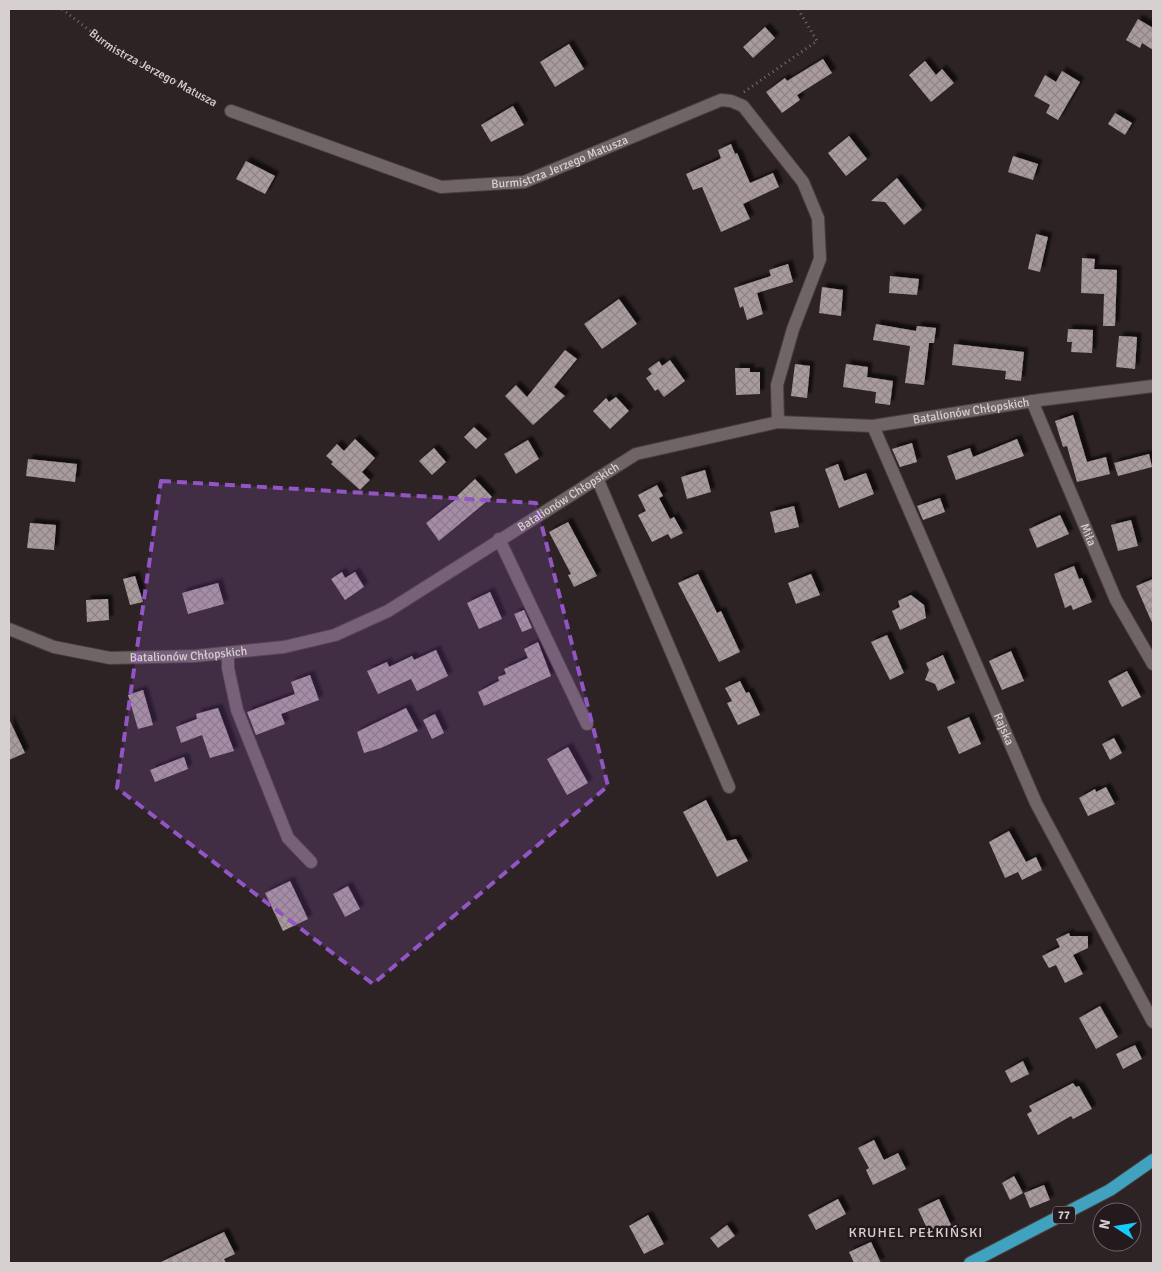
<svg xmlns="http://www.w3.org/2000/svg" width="1162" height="1272" viewBox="0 0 1162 1272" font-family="Signika,sans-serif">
	<defs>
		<pattern id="building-cross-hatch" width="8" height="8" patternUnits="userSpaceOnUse" patternTransform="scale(1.25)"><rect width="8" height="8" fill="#a99b9e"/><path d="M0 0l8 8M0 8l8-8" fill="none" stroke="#8f8486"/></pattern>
		<filter id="shadow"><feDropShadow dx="4.5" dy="-4.5" stdDeviation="1" flood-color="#0009"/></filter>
	</defs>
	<rect width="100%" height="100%" fill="#2d2325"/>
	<g fill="url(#building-cross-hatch)" filter="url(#shadow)">
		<polygon points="1138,19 1153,28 1153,50 1142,43 1140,48 1126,40"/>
		<polygon points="765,27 775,38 753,58 743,47"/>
		<polygon points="569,44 584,69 555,87 540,62"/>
		<polygon points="823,59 832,73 797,95 800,100 782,113 766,92 785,78 787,81"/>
		<polygon points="925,61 936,75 942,69 954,83 931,102 909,75"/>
		<polygon points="1062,71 1080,82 1058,120 1046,113 1050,105 1034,96 1045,75 1056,82"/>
		<polygon points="513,106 524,125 491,142 481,125"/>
		<polygon points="1115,113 1132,123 1125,135 1108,124"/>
		<polygon points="849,136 867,159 846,176 828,153"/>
		<polygon points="731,144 735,154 737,153 750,183 773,173 779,187 743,204 750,219 721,232 702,187 693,190 686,174 718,160 721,158 718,150"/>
		<polygon points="1013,156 1038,164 1033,180 1008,172"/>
		<polygon points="246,161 275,176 265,194 236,179"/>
		<polygon points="897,178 922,210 904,225 885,202 871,201"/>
		<polygon points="1036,234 1048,237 1040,272 1028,269"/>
		<polygon points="1082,258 1095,259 1094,269 1117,270 1115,326 1103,326 1104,294 1081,293"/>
		<polygon points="788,264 793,282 757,293 763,314 747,320 743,306 740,308 734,288 771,276 769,270"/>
		<polygon points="890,276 919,279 917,295 889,293"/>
		<polygon points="822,287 843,290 841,316 819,313"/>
		<polygon points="619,299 637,324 602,349 584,324"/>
		<polygon points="876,324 916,331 917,326 936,328 934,343 929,343 924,385 905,383 910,346 873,340"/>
		<polygon points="1068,329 1093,330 1092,353 1071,352 1072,342 1067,342"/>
		<polygon points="1119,336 1137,337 1135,369 1116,367"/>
		<polygon points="954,344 1024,352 1021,381 1005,379 1006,371 952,365"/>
		<polygon points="565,350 577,359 554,387 565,396 533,425 505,396 516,385 527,397"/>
		<polygon points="670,360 685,381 664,397 658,389 655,391 646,378 652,374 648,369 659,361 662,366"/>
		<polygon points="795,364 810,366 807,398 791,396"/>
		<polygon points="846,364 868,367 867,377 893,381 890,405 875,403 876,392 843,387"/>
		<polygon points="735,368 750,368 750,372 760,372 760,394 736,395"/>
		<polygon points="616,397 629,411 610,429 593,411 606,398 609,402"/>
		<polygon points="1073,415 1087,462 1106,457 1110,474 1077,482 1067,446 1063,447 1055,421"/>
		<polygon points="474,427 487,439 476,449 464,437"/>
		<polygon points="355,439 375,458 362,472 370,480 360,490 331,464 333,462 326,456 337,444 344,451"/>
		<polygon points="1017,439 1024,456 956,480 947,456 970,448 973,457"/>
		<polygon points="528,440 539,459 516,474 504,454"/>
		<polygon points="912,443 917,462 900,467 892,449"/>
		<polygon points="434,448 446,462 432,475 419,461"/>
		<polygon points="1149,454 1152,467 1118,476 1114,463"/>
		<polygon points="28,459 77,464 75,482 26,476"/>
		<polygon points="838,464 844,481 866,473 874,494 839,508 825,469"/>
		<polygon points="705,470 711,492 687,499 681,477"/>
		<polygon points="475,479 492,497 439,541 426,523 459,497 457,496"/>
		<polygon points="657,485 663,496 659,498 670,519 674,517 683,533 671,539 668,534 652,542 638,515 646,511 638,495"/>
		<polygon points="940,498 945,512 923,520 917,506"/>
		<polygon points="794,506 799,527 775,533 770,512"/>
		<polygon points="1060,515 1069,534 1037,548 1029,529"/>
		<polygon points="1131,520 1138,546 1118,551 1111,525"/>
		<polygon points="568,522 597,576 574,587 568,575 571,574 549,532"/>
		<polygon points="30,523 56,525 54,550 27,548"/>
		<polygon points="1074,566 1079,579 1082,578 1092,602 1073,610 1071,605 1065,608 1054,574"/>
		<polygon points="342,572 345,578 355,572 364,587 345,600 331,579"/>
		<polygon points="698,574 717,613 721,611 740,652 719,662 678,583"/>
		<polygon points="811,574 820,595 796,604 788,583"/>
		<polygon points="135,576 143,602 130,605 123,579"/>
		<polygon points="1153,579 1153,625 1136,586"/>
		<polygon points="218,583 224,604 188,614 182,593"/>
		<polygon points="490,592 502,619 479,629 467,603"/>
		<polygon points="911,595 924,605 926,618 900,630 892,611 900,607 898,601"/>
		<polygon points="108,599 109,620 87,622 86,600"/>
		<polygon points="524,610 532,628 522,632 514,614"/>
		<polygon points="887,635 904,673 890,680 871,642"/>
		<polygon points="538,642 551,676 484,706 478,692 499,681 498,677 506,674 504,669 528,658 524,649"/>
		<polygon points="436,650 448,676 417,691 411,679 378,694 367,671 387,662 389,667 412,656 414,660"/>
		<polygon points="1011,651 1024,681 1002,690 989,661"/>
		<polygon points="943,655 955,683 938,691 935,684 925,680 929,670 926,663"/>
		<polygon points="1127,671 1141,697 1122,707 1108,681"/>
		<polygon points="310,675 319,700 281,714 285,724 256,735 247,712 295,694 291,682"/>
		<polygon points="740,681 746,693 749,692 760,715 738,725 727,703 732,701 725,688"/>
		<polygon points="143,690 153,725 138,729 128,695"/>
		<polygon points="218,708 234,751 210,758 202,735 181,743 176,727 197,719 196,714"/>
		<polygon points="406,708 418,731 381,748 364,753 357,732"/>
		<polygon points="435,714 444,733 432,739 423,720"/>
		<polygon points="969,717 981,744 959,754 947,727"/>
		<polygon points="9,719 25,753 9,760"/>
		<polygon points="1114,738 1122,753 1110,760 1102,744"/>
		<polygon points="568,747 588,783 567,795 547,759"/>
		<polygon points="184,757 188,769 155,782 150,770"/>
		<polygon points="1106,787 1115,804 1088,816 1079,798 1095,789 1096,792"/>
		<polygon points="706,800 727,841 736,839 748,861 717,877 683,812"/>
		<polygon points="1009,831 1026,862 1036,857 1042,870 1022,880 1018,872 1005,878 989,842"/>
		<polygon points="290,881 308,919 283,931 265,893"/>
		<polygon points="348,886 360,909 345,917 333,894"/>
		<polygon points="1069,933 1070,936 1088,936 1088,948 1073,955 1083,974 1065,983 1056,965 1049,968 1042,956 1060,947 1056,939"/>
		<polygon points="1100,1006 1118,1037 1096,1049 1079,1018"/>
		<polygon points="1135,1045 1142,1059 1123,1069 1116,1054"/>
		<polygon points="1023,1061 1029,1074 1011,1083 1005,1071"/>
		<polygon points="1073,1083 1076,1087 1079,1086 1092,1109 1073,1119 1071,1116 1038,1135 1027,1114 1032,1111 1029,1106"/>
		<polygon points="874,1140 884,1160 898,1153 906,1169 873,1185 866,1170 869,1168 858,1148"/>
		<polygon points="1014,1176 1023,1193 1010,1200 1002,1183"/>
		<polygon points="1044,1185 1050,1200 1030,1208 1024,1193"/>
		<polygon points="838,1199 846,1214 816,1230 808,1215"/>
		<polygon points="939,1199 951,1225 930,1235 918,1209"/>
		<polygon points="648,1215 664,1244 644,1254 629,1226"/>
		<polygon points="727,1225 735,1236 718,1248 710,1238"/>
		<polygon points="224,1232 235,1254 224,1259 226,1263 159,1263"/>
		<polygon points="871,1242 881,1263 854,1263 849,1252"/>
	</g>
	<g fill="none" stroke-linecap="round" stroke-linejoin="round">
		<g stroke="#473f41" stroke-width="14">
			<g id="minor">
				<path id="s2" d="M231,111L441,187L524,182L721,100L731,101L743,106L803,182L818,218L820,259L793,329L777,385L778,422"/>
				<path id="s3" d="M1032,401L1116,600L1153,664"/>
				<path id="s4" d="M873,426L1036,803L1153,1022"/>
				<polyline points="597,478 729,787"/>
				<polyline points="499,539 587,724"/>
				<path id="s5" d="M9,629L54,647L110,658L195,656L284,647L335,635L388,611L636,454L778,422L873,426L1040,400L1153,386"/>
				<polyline points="228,653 228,668 237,710 288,838 311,862"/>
			</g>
		</g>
		<g stroke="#473f41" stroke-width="14">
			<polyline id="major" points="970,1263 1110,1190 1153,1160"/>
		</g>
		<g stroke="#756d6e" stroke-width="3" stroke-dasharray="1 4" stroke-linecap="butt">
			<path id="s1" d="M62,9L111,47L219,105"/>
			<polyline points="744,92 817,41 798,9"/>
		</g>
		<use href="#minor" stroke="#706467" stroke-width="12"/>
		<use href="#major" stroke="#41a2c0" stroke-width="12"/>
	</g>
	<path fill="#9255c4" fill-opacity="0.2" stroke="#9255c4" stroke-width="4" stroke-dasharray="10 6" stroke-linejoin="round" d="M161,481L536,503L608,786L373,984L117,788Z"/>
	<g text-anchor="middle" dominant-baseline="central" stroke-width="5" stroke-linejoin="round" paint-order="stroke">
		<rect fill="#24191c" stroke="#a1999b" stroke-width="1" x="1053" y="1206.5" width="22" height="17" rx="4"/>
		<g font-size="11" font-weight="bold" fill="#d7d0d1">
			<text x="1064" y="1215">77</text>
		</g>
		<g font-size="12" fill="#d7d0d1" stroke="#24191c">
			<text stroke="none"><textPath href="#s1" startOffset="109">Burmistrza Jerzego Matusza</textPath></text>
			<text stroke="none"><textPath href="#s2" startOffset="346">Burmistrza Jerzego Matusza</textPath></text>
			<text stroke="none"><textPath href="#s5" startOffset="1024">Batalionów Chłopskich</textPath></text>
			<text stroke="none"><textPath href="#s5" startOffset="604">Batalionów Chłopskich</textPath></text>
			<text stroke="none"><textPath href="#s3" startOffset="145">Miła</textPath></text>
			<text stroke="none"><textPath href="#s5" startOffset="184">Batalionów Chłopskich</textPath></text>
			<text stroke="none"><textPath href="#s4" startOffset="330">Rajska</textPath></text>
		</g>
		<g font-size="14" letter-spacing="1" fill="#d7d0d1" stroke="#24191c">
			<text x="916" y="1232">KRUHEL PEŁKIŃSKI</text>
		</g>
	</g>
	<rect width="1162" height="1272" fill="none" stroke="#d7d0d1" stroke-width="20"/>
	<g transform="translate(1117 1227) rotate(282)"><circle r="24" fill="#24191c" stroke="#6c6264"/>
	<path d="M0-4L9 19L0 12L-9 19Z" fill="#16cafb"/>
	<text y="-8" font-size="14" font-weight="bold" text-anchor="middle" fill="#d7d0d1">N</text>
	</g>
</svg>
